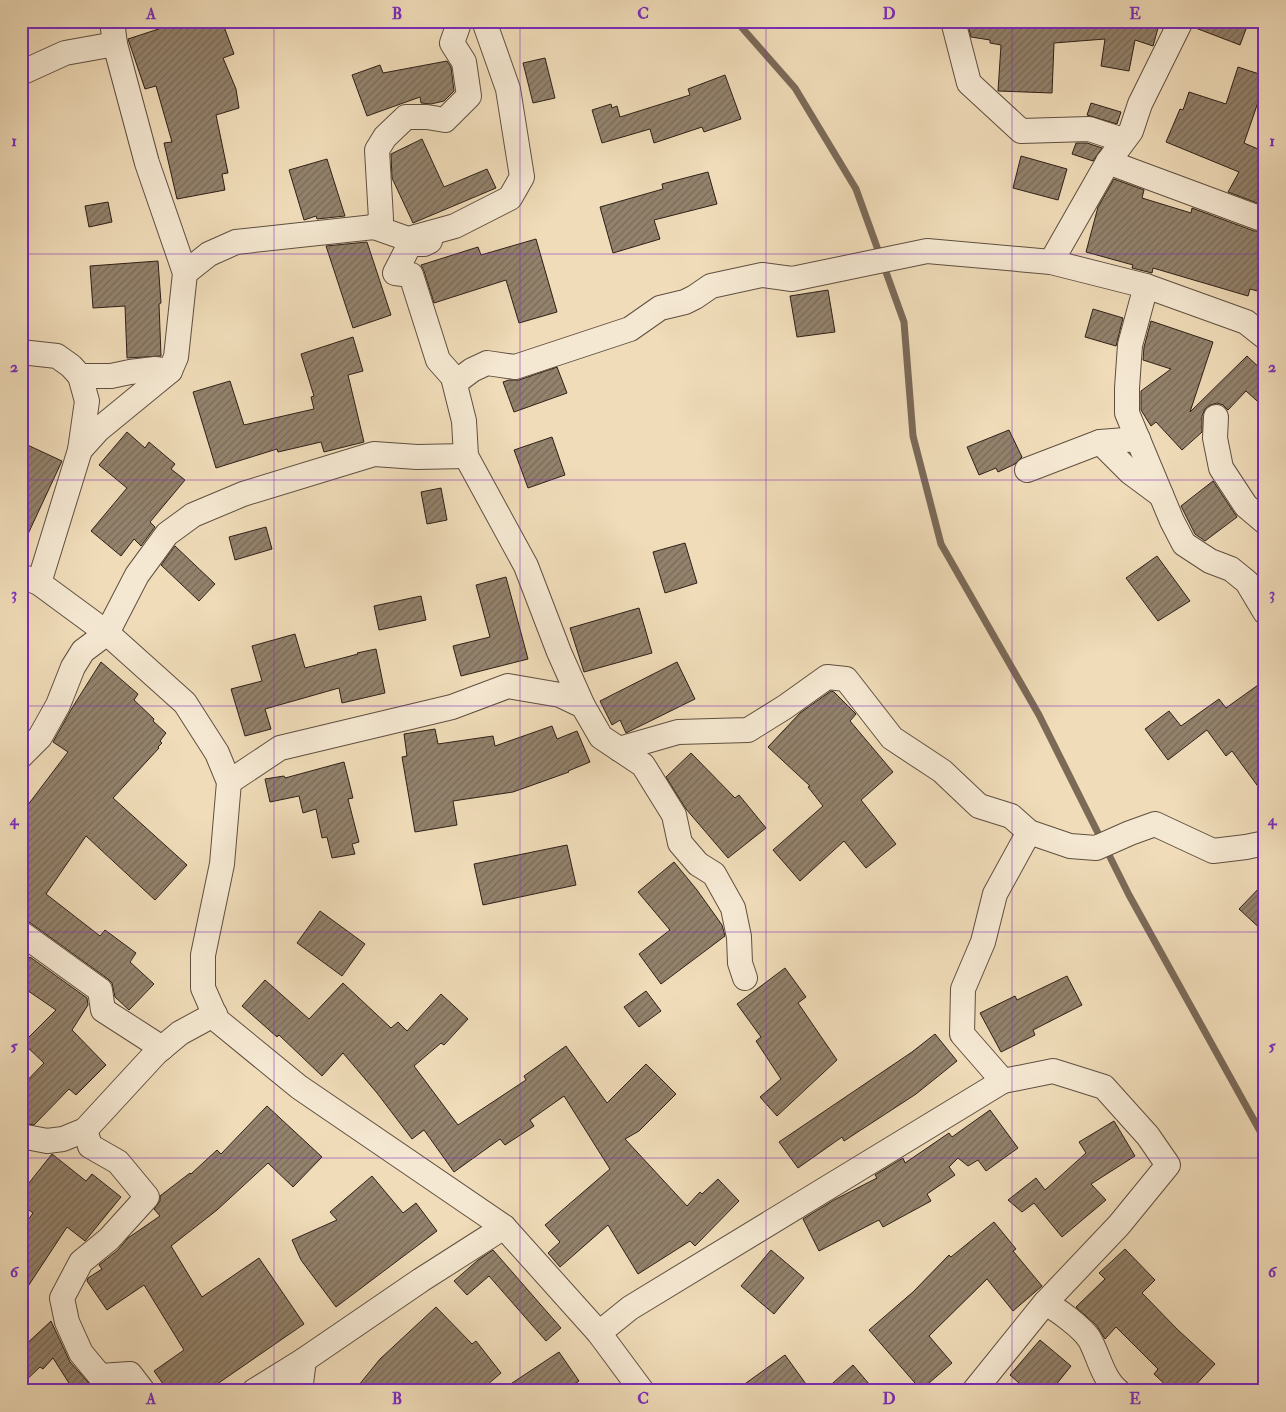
<svg xmlns="http://www.w3.org/2000/svg" width="1286" height="1412" viewBox="0 0 1286 1412" font-family="'IM FELL Double Pica',serif">
	<defs>
		<pattern id="building-hatch" width="6" height="6" patternUnits="userSpaceOnUse" patternTransform="scale(1.25)"><rect width="6" height="6" fill="#93826c"/><path d="M-1 1l2-2M0 6l6-6M5 7l2-2" fill="none" stroke="#786a58"/></pattern>
	</defs>
	<rect width="100%" height="100%" fill="#f0dcb9"/>
	<filter id="stains"><feTurbulence type="fractalNoise" baseFrequency=".004" numOctaves="4"/><feColorMatrix values="0 0 0 0 .2 0 0 0 0 .09 0 0 0 0 .02 0 0 0 .5 -.17"/></filter>
	<radialGradient id="worn" r=".72"><stop offset=".6" stop-color="#630" stop-opacity="0"/><stop offset="1" stop-color="#630" stop-opacity=".3"/></radialGradient>
	<g fill="none" stroke-linecap="round" stroke-linejoin="round">
		<polyline stroke="#7b6a58" stroke-width="7" points="736,21 795,88 856,189 904,322 913,436 941,544 1039,715 1129,895 1265,1140"/>
	</g>
	<g fill="url(#building-hatch)" stroke="#2f2018">
		<polygon points="183,21 222,21 234,54 223,58 236,89 239,108 216,115 228,173 222,174 225,190 177,199 164,143 172,142 156,86 145,89 128,39"/>
		<polygon points="967,21 1032,21 1031,26 1088,21 1160,21 1153,46 1135,40 1129,71 1101,66 1105,39 1054,43 1052,93 998,91 1001,45 990,43 990,40 971,37"/>
		<polygon points="1195,21 1249,21 1240,45 1193,27"/>
		<polygon points="545,58 555,98 533,103 523,63"/>
		<polygon points="447,61 451,67 454,91 444,101 431,104 421,103 420,97 367,116 352,75 380,65 383,73"/>
		<polygon points="1238,67 1265,76 1265,82 1244,143 1265,152 1265,204 1260,204 1228,192 1239,172 1166,142 1180,109 1183,110 1189,92 1226,104"/>
		<polygon points="725,75 741,119 704,132 702,127 654,143 650,129 602,143 592,110 611,104 612,108 617,106 620,117 690,95 688,89"/>
		<polygon points="1091,103 1121,112 1117,124 1087,115"/>
		<polygon points="422,139 444,187 487,169 496,188 413,223 392,178 391,154"/>
		<polygon points="1076,143 1087,143 1102,148 1093,161 1072,154"/>
		<polygon points="1021,156 1067,169 1058,200 1013,188"/>
		<polygon points="327,159 345,216 317,219 316,216 304,220 289,170"/>
		<polygon points="708,172 717,204 654,220 660,239 613,253 600,207 663,189 662,184"/>
		<polygon points="1114,179 1144,190 1142,198 1191,213 1192,208 1254,231 1265,231 1265,293 1250,289 1248,296 1153,268 1152,273 1132,268 1133,265 1086,252 1098,207"/>
		<polygon points="108,202 112,222 89,227 85,206"/>
		<polygon points="536,239 557,312 519,323 506,280 434,303 424,271 421,265 478,247 481,255"/>
		<polygon points="367,242 391,315 353,328 326,246"/>
		<polygon points="158,261 161,303 159,304 161,356 127,358 125,306 93,308 90,266"/>
		<polygon points="828,290 835,332 797,337 790,296"/>
		<polygon points="1093,309 1123,318 1116,346 1085,337"/>
		<polygon points="1151,321 1213,342 1190,412 1247,356 1265,373 1265,408 1246,391 1228,410 1223,405 1217,403 1210,405 1205,409 1202,416 1202,432 1182,450 1156,422 1151,426 1141,410 1141,391 1171,369 1143,360 1144,347"/>
		<polygon points="353,337 363,371 348,375 364,442 324,452 321,442 278,452 277,449 216,468 193,392 230,381 244,425 314,409 311,397 314,396 301,354"/>
		<polygon points="557,367 567,393 514,412 503,382 509,380 519,380"/>
		<polygon points="1009,430 1022,457 1015,464 998,472 996,468 979,475 967,447"/>
		<polygon points="127,432 145,448 149,442 175,464 171,469 185,480 150,522 155,527 141,546 134,539 121,556 91,531 127,488 99,465"/>
		<polygon points="552,437 565,475 528,488 514,450"/>
		<polygon points="21,442 62,461 21,549"/>
		<polygon points="1213,481 1237,517 1205,541 1195,534 1181,506"/>
		<polygon points="441,488 447,520 427,524 421,492"/>
		<polygon points="266,527 272,549 235,560 229,537"/>
		<polygon points="685,543 697,583 665,593 653,552"/>
		<polygon points="175,546 215,584 199,601 161,565"/>
		<polygon points="1157,556 1190,601 1158,621 1126,578"/>
		<polygon points="506,577 528,659 461,676 453,646 490,637 476,585"/>
		<polygon points="421,596 426,620 379,630 374,606"/>
		<polygon points="639,608 652,653 584,672 570,628"/>
		<polygon points="295,634 305,668 358,654 357,653 376,649 385,693 342,703 339,688 265,709 271,729 245,736 231,689 262,681 252,646"/>
		<polygon points="101,662 138,694 134,700 154,719 153,721 166,733 160,741 162,743 158,747 159,748 113,798 187,865 155,900 86,836 46,894 100,936 105,930 136,953 130,962 154,984 129,1010 115,997 112,983 108,979 29,922 21,919 21,814 68,752 53,742 72,708"/>
		<polygon points="677,662 695,699 628,732 626,733 620,720 612,725 600,701"/>
		<polygon points="1265,680 1265,796 1232,751 1226,756 1207,730 1168,760 1145,729 1169,711 1181,726 1219,699 1226,708"/>
		<polygon points="831,691 834,692 856,714 850,721 893,772 861,800 896,844 866,868 844,841 800,881 773,850 823,806 808,787 810,786 768,747 800,713"/>
		<polygon points="552,726 557,739 577,731 590,762 568,771 569,772 513,792 453,801 457,825 415,832 402,757 407,756 404,734 435,729 438,744 493,736 495,746"/>
		<polygon points="691,753 735,798 739,795 766,828 728,858 686,809 666,777"/>
		<polygon points="344,762 353,798 348,799 359,842 352,844 355,854 332,858 327,837 322,838 316,809 303,813 299,796 270,802 265,779 284,776 285,778"/>
		<polygon points="567,845 576,885 483,905 474,864"/>
		<polygon points="674,862 697,890 722,925 725,936 661,984 639,954 670,930 638,892"/>
		<polygon points="1265,882 1265,933 1239,909"/>
		<polygon points="320,911 365,944 342,976 297,943"/>
		<polygon points="30,957 87,998 88,1005 72,1030 106,1065 76,1095 69,1089 34,1125 21,1123 21,1087 44,1063 23,1043 56,1010 21,986 21,970"/>
		<polygon points="785,968 806,997 798,1003 837,1060 777,1116 760,1097 781,1079 756,1041 761,1037 737,1004"/>
		<polygon points="1067,976 1082,1005 1033,1030 1035,1035 1001,1052 980,1013 1015,996 1017,1000"/>
		<polygon points="265,980 309,1019 343,983 391,1028 398,1022 407,1031 441,994 468,1019 444,1045 441,1043 414,1066 458,1125 526,1080 524,1076 566,1046 607,1103 646,1064 676,1094 639,1131 625,1139 687,1206 700,1192 702,1194 718,1179 739,1201 695,1246 690,1241 638,1274 608,1225 560,1267 548,1253 560,1242 545,1225 610,1169 564,1096 530,1120 534,1126 505,1145 500,1139 454,1172 424,1130 412,1139 377,1093 343,1053 322,1076 279,1035 277,1037 242,1006"/>
		<polygon points="646,991 661,1011 639,1027 624,1007"/>
		<polygon points="935,1034 957,1061 916,1094 844,1141 842,1137 798,1168 779,1142 912,1052"/>
		<polygon points="267,1106 322,1157 293,1187 268,1163 217,1210 171,1246 202,1297 259,1258 304,1324 207,1391 168,1391 154,1371 184,1350 144,1285 107,1310 87,1281 88,1278 102,1269 99,1265 118,1250 128,1238 160,1216 154,1209 160,1201 160,1196 190,1173 191,1174 217,1150 221,1154"/>
		<polygon points="990,1110 1018,1148 986,1171 978,1160 968,1166 958,1158 949,1167 955,1175 927,1194 931,1201 883,1227 879,1220 819,1251 803,1219 834,1200 877,1178 875,1175 903,1158 905,1163 949,1133 952,1137"/>
		<polygon points="1114,1121 1135,1156 1091,1184 1106,1200 1062,1237 1034,1203 1022,1212 1008,1200 1036,1178 1045,1190 1086,1153 1079,1142"/>
		<polygon points="52,1154 86,1181 92,1174 121,1197 85,1241 67,1227 21,1297 21,1230 33,1213 21,1204 21,1193"/>
		<polygon points="372,1176 403,1213 416,1203 437,1231 336,1307 301,1260 292,1240 337,1220 330,1212"/>
		<polygon points="994,1222 1016,1249 1013,1251 1042,1286 1013,1311 987,1279 929,1336 952,1363 921,1390 869,1330 913,1292 949,1255 951,1257"/>
		<polygon points="1125,1249 1155,1280 1142,1293 1178,1330 1215,1364 1190,1391 1172,1391 1154,1374 1158,1369 1116,1327 1105,1339 1097,1326 1076,1307 1105,1279 1099,1273"/>
		<polygon points="493,1250 561,1328 546,1341 489,1276 467,1295 454,1281 478,1260"/>
		<polygon points="771,1250 804,1278 774,1314 741,1286"/>
		<polygon points="436,1307 472,1344 476,1341 501,1373 480,1391 354,1391 380,1359"/>
		<polygon points="51,1321 70,1362 96,1391 74,1391 53,1358 43,1369 40,1367 21,1385 21,1349"/>
		<polygon points="1040,1340 1071,1366 1051,1391 1028,1391 1010,1375"/>
		<polygon points="559,1352 579,1381 565,1391 500,1391"/>
		<polygon points="785,1355 811,1391 735,1391"/>
		<polygon points="853,1365 875,1391 824,1391"/>
	</g>
	<g fill="none" stroke-linecap="round" stroke-linejoin="round">
		<g stroke="#5f4f40" stroke-width="26">
			<g id="minor">
				<polyline points="953,21 969,83 1021,131 1089,129 1123,140"/>
				<polyline points="21,73 65,53 115,44"/>
				<polyline points="1108,162 1259,218 1265,217"/>
				<polyline points="374,227 381,219 377,150 385,137 406,117 427,117 445,120 469,96 464,62 452,43 458,26 457,21"/>
				<polyline points="430,241 424,244 410,244 395,273 411,275 438,360 453,377"/>
				<polyline points="1051,262 1108,162 1131,131 1140,104 1181,21"/>
				<polyline points="185,273 209,254 236,242 374,227 408,239 455,226 510,198 522,177 508,89 484,21"/>
				<polyline points="1146,286 1130,345 1127,388 1127,413 1172,521 1184,544 1210,561 1231,569 1247,582 1265,612"/>
				<polyline points="21,352 57,356 71,366 80,376 87,401 80,450 39,583"/>
				<polyline points="80,376 111,376 130,372 155,369 170,371"/>
				<polyline points="1216,417 1215,438 1221,468 1246,506 1265,522"/>
				<polyline points="1100,442 1130,472 1161,495"/>
				<polyline points="80,450 98,430 170,371 176,357 185,273 147,163 115,44 112,21"/>
				<polyline points="1027,470 1100,442 1138,439"/>
				<polyline points="21,576 39,583 107,633 185,703 217,753 229,782 222,864 203,955 203,988 217,1020 299,1087 504,1227 599,1333 642,1391"/>
				<polyline points="583,706 559,652 526,566 466,456 464,421 453,377 460,379 472,370 487,363 515,367 630,329 660,308 685,302 695,297 711,286 762,275 792,279 927,251 1051,262 1146,286 1246,322 1265,337"/>
				<polyline points="619,749 678,732 748,730 785,707 827,677 846,679 892,738 942,771 979,806 1011,816 1029,832 1070,846 1096,848 1130,833 1155,824 1213,851 1246,847 1265,843"/>
				<polyline points="21,756 40,737 58,705 73,667 83,651 107,633 137,575 167,534 193,515 243,494 374,454 417,457 466,456"/>
				<polyline points="229,782 280,748 452,707 508,686 560,695 583,706 601,737 643,765 674,815 680,843 698,864 714,874 733,908 739,937 740,963 745,978"/>
				<path d="M1029,832L995,894L983,942L963,989L962,1034L1003,1081L1053,1071L1104,1087L1148,1136L1168,1165L1119,1225L1045,1303C1057,1309 1083,1328 1090,1340C1099,1357 1103,1379 1118,1391"/>
				<polyline points="21,933 100,990 103,1010 162,1048"/>
				<polyline points="85,1130 90,1146 118,1162 147,1197 109,1239 81,1262 62,1298 67,1322 81,1353 100,1376 130,1374 143,1391"/>
				<polyline points="21,1136 47,1141 63,1139 85,1130 156,1053 180,1033 215,1014"/>
				<polyline points="599,1333 630,1308 1003,1081"/>
				<polyline points="254,1391 304,1360 421,1280 504,1227"/>
				<polyline points="300,1391 304,1360"/>
				<polyline points="974,1391 1045,1303"/>
			</g>
		</g>
		<use href="#minor" stroke="#f5e8d2" stroke-width="24"/>
	</g>
	<path fill="none" stroke="#7b2cbf" stroke-width="1" stroke-opacity="0.55" d="M274,21V1391M520,21V1391M766,21V1391M1012,21V1391M21,254H1265M21,480H1265M21,706H1265M21,932H1265M21,1158H1265"/>
	<rect width="1286" height="1412" fill="none" stroke="#f0dcb9" stroke-width="55"/>
	<rect x="28" y="28" width="1230" height="1356" fill="none" stroke="#7b2cbf" stroke-width="2"/>
	<g font-size="16" text-anchor="middle" font-weight="bold" fill="#7b2cbf">
		<text x="151" y="19">A</text>
		<text x="397" y="19">B</text>
		<text x="643" y="19">C</text>
		<text x="889" y="19">D</text>
		<text x="1135" y="19">E</text>
		<text x="14" y="146">1</text>
		<text x="1272" y="146">1</text>
		<text x="14" y="372">2</text>
		<text x="1272" y="372">2</text>
		<text x="14" y="599">3</text>
		<text x="1272" y="599">3</text>
		<text x="14" y="825">4</text>
		<text x="1272" y="825">4</text>
		<text x="14" y="1051">5</text>
		<text x="1272" y="1051">5</text>
		<text x="14" y="1277">6</text>
		<text x="1272" y="1277">6</text>
		<text x="151" y="1404">A</text>
		<text x="397" y="1404">B</text>
		<text x="643" y="1404">C</text>
		<text x="889" y="1404">D</text>
		<text x="1135" y="1404">E</text>
	</g>
	<rect width="100%" height="100%" filter="url(#stains)"/>
	<rect width="100%" height="100%" fill="url(#worn)"/>
</svg>
